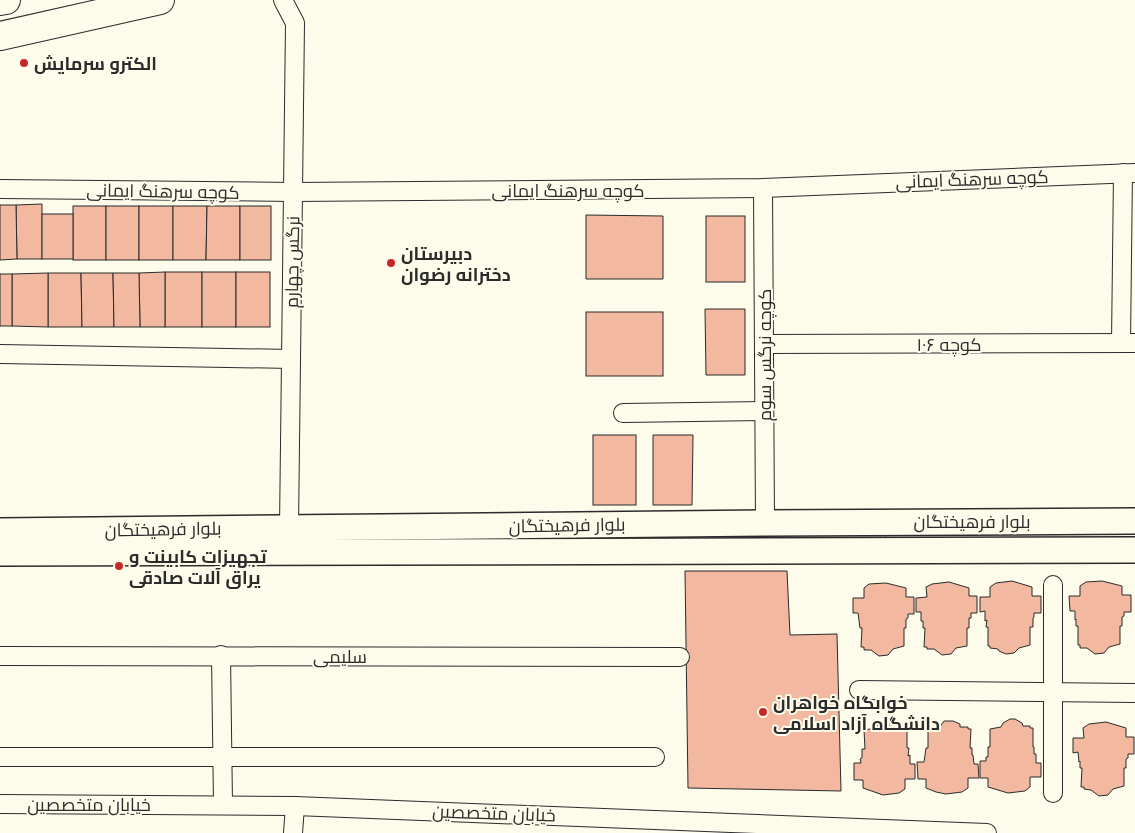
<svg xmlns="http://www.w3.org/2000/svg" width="1135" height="833" viewBox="0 0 1135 833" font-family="Roboto,Cairo,sans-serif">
	<rect width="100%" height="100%" fill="#fdfbea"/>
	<polygon fill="#ecebdb" stroke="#74746e" points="888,533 884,539 81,541"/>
	<g fill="#f2b8a0" stroke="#2b2b2b">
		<polygon points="42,204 42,259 17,259 16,205"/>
		<polygon points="0,205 16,205 17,259 0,260"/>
		<rect x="73" y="206" width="33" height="54"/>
		<rect x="106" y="206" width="33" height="54"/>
		<rect x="139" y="206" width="34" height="54"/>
		<polygon points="173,206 207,206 206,260 173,260"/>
		<polygon points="207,206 240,206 240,260 206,260"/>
		<rect x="240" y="206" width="31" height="54"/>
		<rect x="42" y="214" width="31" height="45"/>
		<polygon points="586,215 663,216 663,279 586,279"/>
		<rect x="706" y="216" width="39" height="66"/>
		<rect x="165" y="272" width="37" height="55"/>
		<polygon points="165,272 165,327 140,327 139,273"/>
		<rect x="202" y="272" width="34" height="55"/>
		<rect x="236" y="272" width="34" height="55"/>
		<polygon points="48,273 81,273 82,327 48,327"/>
		<polygon points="48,273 48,327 12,326 12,274"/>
		<polygon points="81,273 113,273 114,327 82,327"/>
		<polygon points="113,273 139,273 140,327 114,327"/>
		<rect x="0" y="274" width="12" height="52"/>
		<polygon points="705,309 745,309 745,375 706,375"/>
		<rect x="586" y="312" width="77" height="64"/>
		<rect x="593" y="435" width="43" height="70"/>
		<polygon points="653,435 693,435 692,505 653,505"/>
		<polygon points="685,571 787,571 790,635 837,634 841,791 688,788"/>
		<polygon points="1012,581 1032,587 1032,596 1041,596 1041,613 1034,613 1034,617 1033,618 1033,627 1030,627 1030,645 1019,648 1014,653 1006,654 999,651 998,649 990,648 990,646 988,646 988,627 986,627 987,620 985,621 985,611 980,612 980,597 990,597 990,587 996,583"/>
		<polygon points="1102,581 1122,586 1122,595 1131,595 1131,612 1124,612 1124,616 1122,617 1122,626 1120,626 1120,644 1109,647 1104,653 1095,654 1087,648 1080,648 1080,645 1078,645 1078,626 1076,626 1076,619 1075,620 1075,611 1070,611 1069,596 1080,596 1080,586 1086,582"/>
		<polygon points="949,582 969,588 969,596 977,596 977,613 971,613 971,618 969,618 969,628 967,628 967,646 956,648 951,654 942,655 934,649 927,649 927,647 924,647 925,628 923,628 923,621 921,621 921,612 916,612 916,598 927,597 926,587 932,584"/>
		<polygon points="886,583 906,588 906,597 914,597 914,614 908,614 908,618 906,619 906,628 904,628 904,646 893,649 888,655 879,656 871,650 864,650 864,647 861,647 862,628 860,628 858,613 853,613 853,598 864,598 864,588 869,584"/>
		<polygon points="1010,719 1015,719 1022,723 1023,726 1030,726 1030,728 1033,728 1033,747 1034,747 1034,754 1036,754 1036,763 1041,763 1041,777 1030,777 1030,787 1025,791 1008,793 988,787 988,778 980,778 980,761 986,761 986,757 988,757 988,747 990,747 990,729 1001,727 1003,723"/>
		<polygon points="885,721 889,721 896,725 897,727 905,727 905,730 907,730 907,748 909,748 908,756 910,755 910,764 915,764 915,779 905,779 905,789 899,793 883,795 863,788 863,780 854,780 854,763 861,763 860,759 862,758 862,749 865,749 864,730 876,728 878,724"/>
		<polygon points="944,721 953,721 960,724 960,727 968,727 968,729 971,729 970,748 972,748 972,755 973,755 974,764 978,764 979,778 968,778 968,788 962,792 946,794 936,792 926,788 926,779 918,779 917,762 924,762 926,748 928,748 928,730 939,728"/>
		<polygon points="1106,722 1126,728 1126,737 1134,737 1134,754 1128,754 1128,758 1126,759 1126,768 1124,768 1124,786 1113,789 1108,795 1099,796 1091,790 1084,789 1084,787 1081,787 1082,768 1080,768 1080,761 1079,762 1078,752 1073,753 1073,738 1084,738 1083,728 1089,724"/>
	</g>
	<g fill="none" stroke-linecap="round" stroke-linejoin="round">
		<g stroke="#2b2b2b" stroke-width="20">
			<g id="minor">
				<polyline points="283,0 295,23 289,528"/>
				<polyline points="763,188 765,523"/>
				<polyline points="0,189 293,192 763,188 1135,173"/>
				<polyline points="1121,343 1123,173"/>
				<polyline points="764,344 1135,343"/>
				<polyline points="0,354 291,359"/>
				<polyline points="623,413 764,411"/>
				<polyline points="1053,585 1053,793"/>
				<polyline points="221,655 223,804"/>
				<polyline points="0,656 680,657"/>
				<polyline points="859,690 1135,693"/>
				<polyline points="0,757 655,757"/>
				<polyline points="0,804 295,806 987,833"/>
				<polyline points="293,833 295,806"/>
			</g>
		</g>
		<g stroke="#2b2b2b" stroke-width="28">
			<g id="secondary">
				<polyline points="0,531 765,523 1135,521"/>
				<polyline points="0,553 1135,550"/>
			</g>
		</g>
		<g stroke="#2b2b2b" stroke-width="30">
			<g id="trunk">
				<polyline points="0,1 6,0"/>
				<polyline points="0,36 160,0"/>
			</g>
		</g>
		<use href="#minor" stroke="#fdfbea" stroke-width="18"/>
		<use href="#secondary" stroke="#fdfbea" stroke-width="25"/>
		<use href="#trunk" stroke="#fdfbea" stroke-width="28"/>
	</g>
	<g fill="#c62828" stroke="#fdfbea" stroke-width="2">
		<circle cx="24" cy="63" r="5"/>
		<circle cx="391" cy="263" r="5"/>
		<circle cx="119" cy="566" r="5"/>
		<circle cx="763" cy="712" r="5"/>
	</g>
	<g text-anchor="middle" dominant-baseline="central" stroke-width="4" stroke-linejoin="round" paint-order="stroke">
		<g font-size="18" font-weight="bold" fill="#2b2b2b" stroke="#fdfbea" text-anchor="start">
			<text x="34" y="63">الکترو سرمایش</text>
			<text x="401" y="253">دبیرستان<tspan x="401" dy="21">دخترانه رضوان</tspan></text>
			<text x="129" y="556">تجهیزات کابینت و<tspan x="129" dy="21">یراق آلات صادقی</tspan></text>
			<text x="773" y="702">خوابگاه خواهران<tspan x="773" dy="21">دانشگاه آزاد اسلامی</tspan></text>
		</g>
		<g font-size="18" fill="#2b2b2b" stroke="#fdfbea">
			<text transform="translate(972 179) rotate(-2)">کوچه سرهنگ ایمانی</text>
			<text x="568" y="190">کوچه سرهنگ ایمانی</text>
			<text transform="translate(163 191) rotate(1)">کوچه سرهنگ ایمانی</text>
			<text transform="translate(292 262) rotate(-89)">نرگس چهارم</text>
			<text x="949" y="344">کوچه ۱۰۶</text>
			<text transform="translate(764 355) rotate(-90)">کوچه نرگس سوم</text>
			<text x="972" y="521">بلوار فرهیختگان</text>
			<text transform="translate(567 525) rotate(-1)">بلوار فرهیختگان</text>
			<text transform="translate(163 529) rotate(-1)">بلوار فرهیختگان</text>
			<text x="340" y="656">سلیمی</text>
			<text x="89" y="804">خیابان متخصصین</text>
			<text transform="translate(494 813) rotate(2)">خیابان متخصصین</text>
		</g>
	</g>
</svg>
